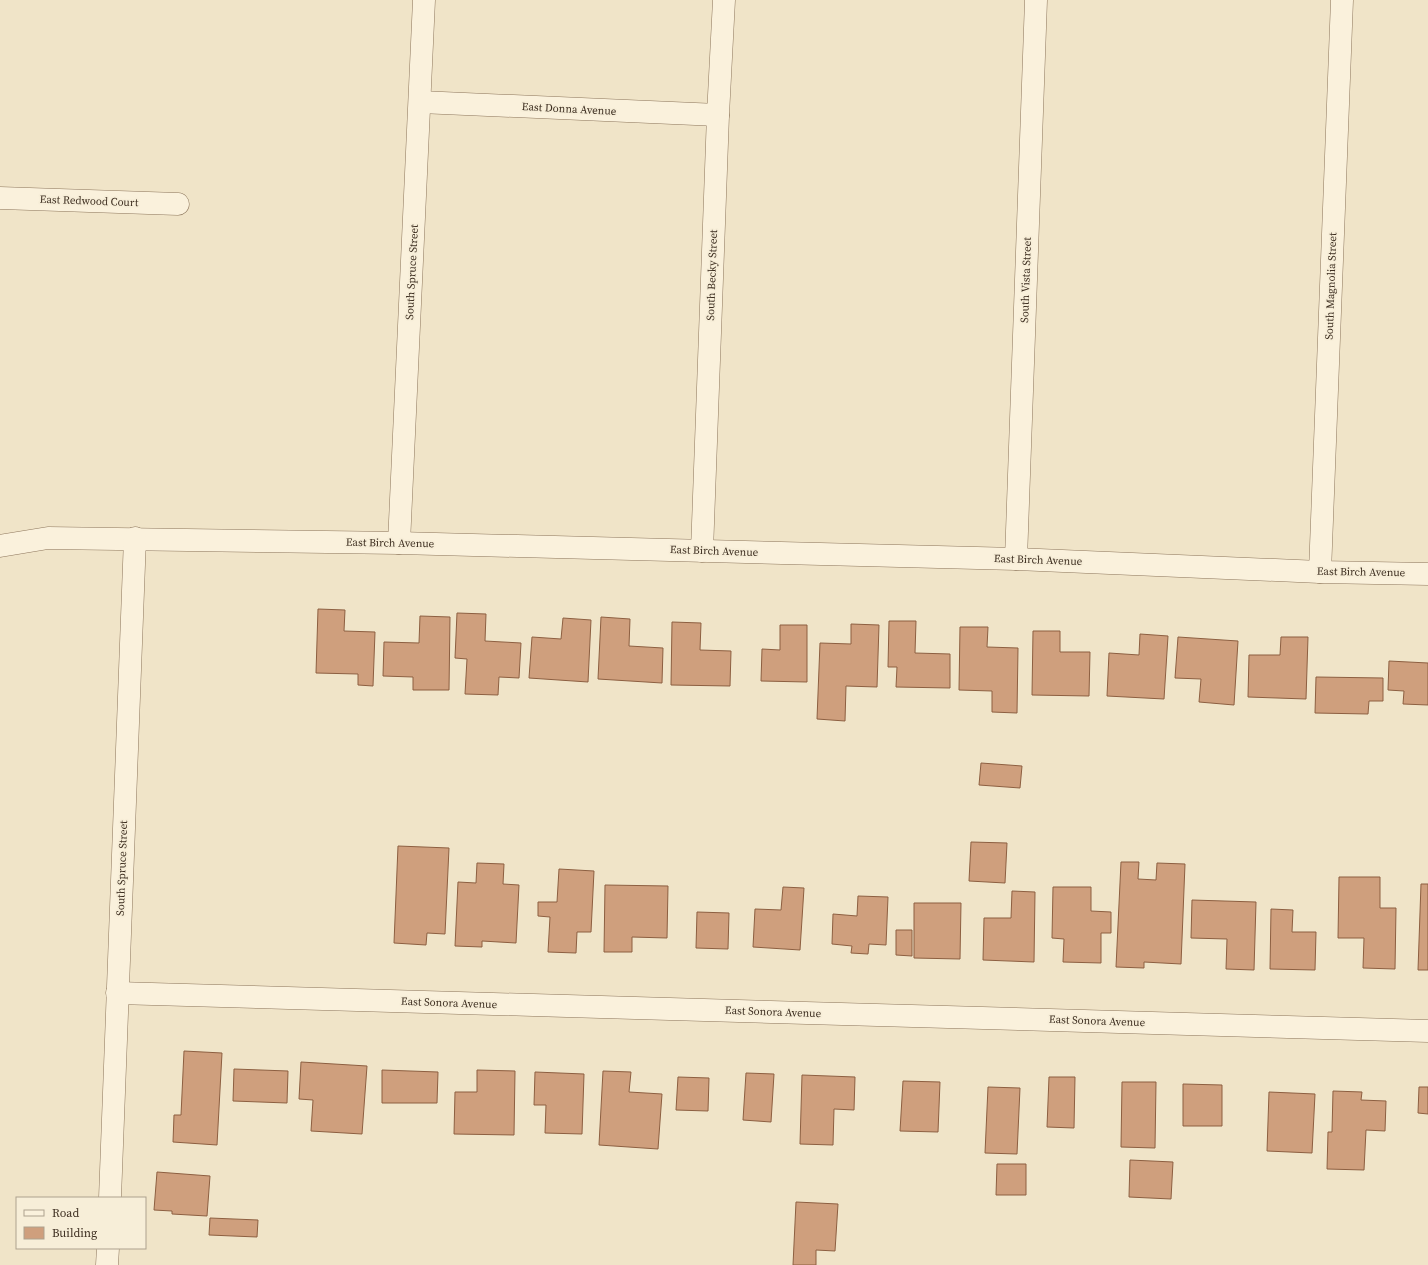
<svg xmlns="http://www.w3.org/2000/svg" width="1428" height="1265" viewBox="0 0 1428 1265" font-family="'Source Serif 4',serif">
	<rect width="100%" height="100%" fill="#f0e4c8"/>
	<g fill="#cf9f7d" stroke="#8d5f41">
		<polygon points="318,609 345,610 344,631 375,632 373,686 358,685 358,674 316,673"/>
		<polygon points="457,613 486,614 485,641 521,643 519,678 499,677 498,695 465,694 467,659 455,658"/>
		<polygon points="420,616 450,617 449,690 413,690 413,677 383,676 384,642 419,643"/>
		<polygon points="601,617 630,619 629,646 663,648 662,683 598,679"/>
		<polygon points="563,618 591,620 588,682 529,678 532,637 561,639"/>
		<polygon points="889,621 916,621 915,653 950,654 950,688 896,687 897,667 888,667"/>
		<polygon points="672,622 701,623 700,650 731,651 730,686 671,685"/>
		<polygon points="851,624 879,625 877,687 846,686 845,721 817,719 820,643 851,644"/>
		<polygon points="780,625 807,625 807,682 761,681 762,649 780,650"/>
		<polygon points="960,627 988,627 987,647 1018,648 1017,713 992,712 992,691 959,690"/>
		<polygon points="1033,631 1060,631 1060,652 1090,652 1089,696 1032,695"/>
		<polygon points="1140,634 1168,636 1164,699 1107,696 1109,653 1139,655"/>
		<polygon points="1178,637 1238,641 1234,705 1199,702 1201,679 1175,678"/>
		<polygon points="1281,637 1308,637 1306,699 1248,697 1249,655 1280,655"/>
		<polygon points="1389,661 1428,663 1428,705 1403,704 1404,691 1388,690"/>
		<polygon points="1316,677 1383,678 1383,701 1369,701 1368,714 1315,713"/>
		<polygon points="981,763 1022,766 1020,788 979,785"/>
		<polygon points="971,842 1007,843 1005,883 969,881"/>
		<polygon points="398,846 449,848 445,934 427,933 426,945 394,943"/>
		<polygon points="1121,862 1139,862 1138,879 1156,880 1157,863 1185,864 1181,964 1144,962 1144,968 1116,967"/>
		<polygon points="477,863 504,864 503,884 519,885 516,943 482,941 482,947 455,946 458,882 476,883"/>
		<polygon points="559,869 594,871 591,932 577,932 576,953 548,952 550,917 538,916 538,902 557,902"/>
		<polygon points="1339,877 1380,877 1380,908 1396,908 1395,969 1363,968 1364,938 1338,938"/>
		<polygon points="1421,884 1428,884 1428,970 1418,970"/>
		<polygon points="605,885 668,886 667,938 632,937 632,952 604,952"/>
		<polygon points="783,887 804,888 800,950 753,947 755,909 781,910"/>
		<polygon points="1053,887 1091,887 1091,911 1111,912 1111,933 1101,933 1101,963 1063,962 1064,939 1052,938"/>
		<polygon points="1012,891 1035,892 1034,962 983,960 984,918 1011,918"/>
		<polygon points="858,896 888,897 886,945 869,944 868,954 851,953 852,946 832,944 833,914 857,916"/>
		<polygon points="1192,900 1256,902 1254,970 1226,969 1227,939 1191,938"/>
		<polygon points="914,903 961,903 960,959 914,958"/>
		<polygon points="1271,909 1293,910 1292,932 1316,932 1315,970 1270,969"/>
		<polygon points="697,912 729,913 728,949 696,948"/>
		<polygon points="896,930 912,930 912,956 896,955"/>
		<polygon points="184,1051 222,1053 217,1145 173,1142 174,1115 181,1115"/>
		<polygon points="301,1062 367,1066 362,1134 311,1131 313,1100 299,1099"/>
		<polygon points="234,1069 288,1071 287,1103 233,1101"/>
		<polygon points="382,1070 438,1072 437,1103 382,1103"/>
		<polygon points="477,1070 515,1071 514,1135 454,1134 455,1092 477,1092"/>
		<polygon points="603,1071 631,1072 629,1092 662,1094 658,1149 599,1145"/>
		<polygon points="535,1072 584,1074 582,1134 545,1133 546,1105 534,1105"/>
		<polygon points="746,1073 774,1074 771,1122 743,1120"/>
		<polygon points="802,1075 855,1077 854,1110 834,1109 833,1145 800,1144"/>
		<polygon points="678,1077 709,1078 708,1111 676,1110"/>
		<polygon points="1049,1077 1075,1077 1074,1128 1047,1127"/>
		<polygon points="903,1081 940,1082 938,1132 900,1131"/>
		<polygon points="1122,1082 1156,1082 1155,1148 1121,1147"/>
		<polygon points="1183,1084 1222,1085 1222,1126 1183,1126"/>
		<polygon points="988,1087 1020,1088 1017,1154 985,1153"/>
		<polygon points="1419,1087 1428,1087 1428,1114 1418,1113"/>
		<polygon points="1333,1091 1362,1092 1361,1100 1386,1101 1385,1131 1366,1130 1364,1170 1327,1169 1328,1132 1332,1132"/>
		<polygon points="1269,1092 1315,1094 1312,1153 1267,1151"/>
		<polygon points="1130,1160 1173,1162 1171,1199 1129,1197"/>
		<polygon points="997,1164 1026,1164 1026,1195 996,1195"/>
		<polygon points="157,1172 210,1176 207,1216 172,1214 172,1211 154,1210"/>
		<polygon points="796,1202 838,1204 835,1251 816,1250 816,1265 793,1265"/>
		<polygon points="210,1218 258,1220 257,1237 209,1235"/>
	</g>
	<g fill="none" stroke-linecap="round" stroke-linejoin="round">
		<g stroke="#8d765c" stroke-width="23">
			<g id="minor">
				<polyline points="420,102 718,115"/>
				<polyline points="0,198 178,204"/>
				<polyline points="399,543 424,0"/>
				<polyline points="0,546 48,538 399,543 1016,559 1320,572 1428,574"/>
				<polyline points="702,551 718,115 724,0"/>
				<polyline points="1016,559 1036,0"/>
				<polyline points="1320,572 1342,0"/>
				<polyline points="117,993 1428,1031"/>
				<polyline points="110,1198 135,538"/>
				<polyline points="107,1265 108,1248"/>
			</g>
		</g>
		<use href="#minor" stroke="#faf1dc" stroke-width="22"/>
	</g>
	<g text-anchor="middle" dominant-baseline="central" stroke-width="3.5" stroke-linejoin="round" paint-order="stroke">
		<g font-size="11" fill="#3d2e20" stroke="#f7eed8">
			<text transform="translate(569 109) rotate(3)">East Donna Avenue</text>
			<text transform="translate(89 201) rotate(2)">East Redwood Court</text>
			<text transform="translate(412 272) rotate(-87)">South Spruce Street</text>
			<text transform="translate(712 275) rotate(-88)">South Becky Street</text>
			<text transform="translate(1026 280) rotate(-88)">South Vista Street</text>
			<text transform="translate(1331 286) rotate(-88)">South Magnolia Street</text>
			<text transform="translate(390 543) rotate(1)">East Birch Avenue</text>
			<text transform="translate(714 551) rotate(2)">East Birch Avenue</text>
			<text transform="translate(1038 560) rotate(2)">East Birch Avenue</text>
			<text transform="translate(1361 572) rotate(1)">East Birch Avenue</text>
			<text transform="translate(122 868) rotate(-88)">South Spruce Street</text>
			<text transform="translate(449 1003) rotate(2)">East Sonora Avenue</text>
			<text transform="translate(773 1012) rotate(2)">East Sonora Avenue</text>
			<text transform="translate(1097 1021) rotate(2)">East Sonora Avenue</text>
		</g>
	</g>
	<rect x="16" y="1197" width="130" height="52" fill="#f7eed8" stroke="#ada18e"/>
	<rect x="24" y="1210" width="20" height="6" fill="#faf1dc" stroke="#ada18e"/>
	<text x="52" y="1217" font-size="12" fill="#3d2e20">Road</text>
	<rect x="24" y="1227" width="20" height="12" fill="#cf9f7d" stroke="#ada18e"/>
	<text x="52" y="1237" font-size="12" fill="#3d2e20">Building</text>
</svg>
